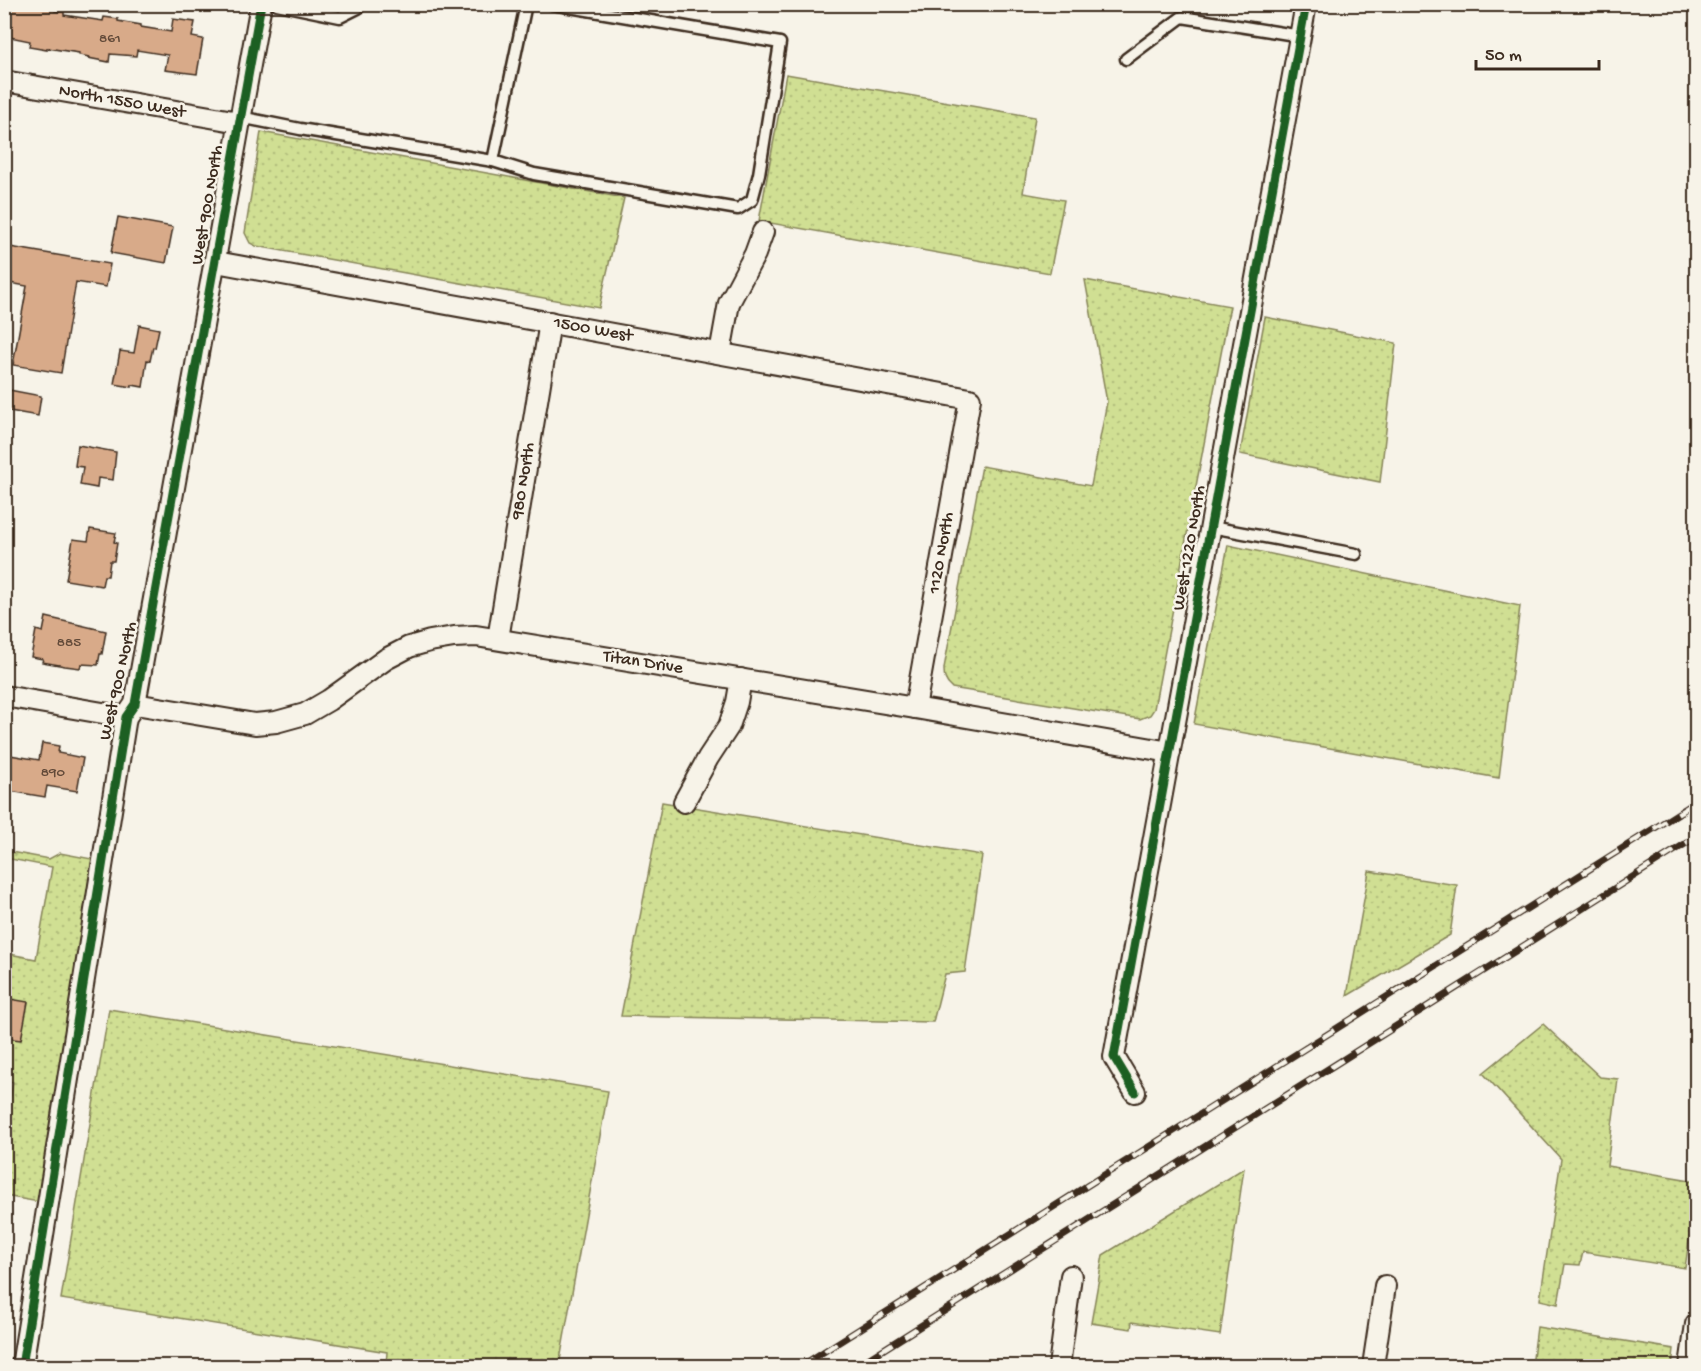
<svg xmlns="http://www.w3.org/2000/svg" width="1701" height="1371" viewBox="0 0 1701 1371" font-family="'Gochi Hand',sans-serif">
	<defs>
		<pattern id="grass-dots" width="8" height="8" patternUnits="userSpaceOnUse" patternTransform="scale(1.5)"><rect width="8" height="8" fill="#d0df93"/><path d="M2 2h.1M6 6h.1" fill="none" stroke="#b4c07e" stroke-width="1.8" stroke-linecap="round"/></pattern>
	</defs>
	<rect width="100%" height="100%" fill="#f7f3e8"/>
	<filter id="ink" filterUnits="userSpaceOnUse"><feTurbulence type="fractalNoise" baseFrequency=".0167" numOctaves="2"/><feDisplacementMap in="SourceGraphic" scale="12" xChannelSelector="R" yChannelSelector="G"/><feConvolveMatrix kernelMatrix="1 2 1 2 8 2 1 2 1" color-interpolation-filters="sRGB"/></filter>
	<g filter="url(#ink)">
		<g fill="url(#grass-dots)" stroke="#868458" stroke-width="1.5">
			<polygon points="786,74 1035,117 1023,193 1064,200 1050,273 759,221"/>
			<polygon points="261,132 624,198 599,308 256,246 250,243 245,233"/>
			<path d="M1085,280L1230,306L1154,709L1150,715L1140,719L952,688C945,682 944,677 944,668L982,466L1091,486L1107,402Z"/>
			<polygon points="1265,317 1396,343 1380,482 1240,454"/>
			<polygon points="1228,545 1520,606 1499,778 1194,724"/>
			<polygon points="662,802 982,855 965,972 945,974 933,1022 621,1016"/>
			<polygon points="5,851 49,859 60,853 92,859 39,1202 5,1196 5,1129 13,1082 5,1080 4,953 36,959 52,867 5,858"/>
			<polygon points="1369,871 1457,885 1450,935 1347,996"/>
			<polygon points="109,1009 608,1091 559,1366 386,1366 387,1352 61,1299"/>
			<polygon points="1543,1024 1600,1077 1618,1079 1607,1166 1696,1181 1696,1192 1685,1268 1583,1252 1580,1265 1565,1264 1558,1304 1540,1300 1561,1159 1483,1073"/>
			<polygon points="1244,1168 1220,1335 1132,1322 1131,1329 1091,1323 1103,1255"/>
			<polygon points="1537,1327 1674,1349 1672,1366 1532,1366"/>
		</g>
		<g fill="#d8aa89" stroke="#3b2a1e" stroke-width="1.5">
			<polygon points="10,4 38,4 55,7 55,11 64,12 64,15 103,21 104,17 118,19 118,21 141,25 141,27 171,32 173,19 195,22 192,37 203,39 197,74 165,70 168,55 137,50 136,56 110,54 109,62 88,58 89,57 79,55 79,53 47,48 47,50 29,47 30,41 5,36"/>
			<polygon points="118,217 173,227 166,263 111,253"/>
			<polygon points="4,246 110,264 106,287 76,282 61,373 13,365 27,286 4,282"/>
			<polygon points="139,325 159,329 155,348 153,347 150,361 147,360 143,387 132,385 132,387 114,384 120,351 134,353"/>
			<polygon points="4,389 41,396 38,416 4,410"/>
			<polygon points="78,445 116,452 113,480 98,478 97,488 80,485 83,467 75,466"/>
			<polygon points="90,529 116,533 114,542 117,543 114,561 110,561 108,576 104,576 102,586 66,580 73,539 88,541"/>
			<polygon points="46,617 106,631 102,654 100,654 98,665 81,664 80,668 65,666 42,662 43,659 31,657 36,630 43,632"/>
			<polygon points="42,743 59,746 58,753 83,758 77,791 47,786 45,797 4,790 4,754 39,760"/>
			<polygon points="4,998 28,1002 21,1040 4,1038"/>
		</g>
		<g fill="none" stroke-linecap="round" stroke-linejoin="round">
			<g stroke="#3b2a1e" stroke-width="15">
				<g id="lane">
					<polyline points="277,4 340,17 358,8 359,4"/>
					<polyline points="1126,59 1182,17 1301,36"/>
					<polyline points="240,117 300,129 493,161 526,4"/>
					<polyline points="493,161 534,174 738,209 752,200 759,174 780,43 552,4"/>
					<polyline points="1211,527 1356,554"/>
				</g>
			</g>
			<g stroke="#3b2a1e" stroke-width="24">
				<g id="street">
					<polyline points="4,81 239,122"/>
					<polyline points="216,262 970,399 915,708"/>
					<polyline points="720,353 729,303 755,254 763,232"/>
					<polyline points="498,639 550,322"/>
					<polyline points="4,696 126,717"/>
					<polyline points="135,704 255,724 276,722 305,714 329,700 386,659 409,647 430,641 454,637 476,636 915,708 1170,752"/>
					<polyline points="684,802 708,758 729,726 737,702 741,679"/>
					<polyline points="1135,1092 1114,1057 1306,4"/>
					<polyline points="22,1366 126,717 135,704 261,4"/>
					<polyline points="1059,1366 1071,1276"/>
					<polyline points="1373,1366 1385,1286"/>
					<polyline points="1690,1366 1696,1324"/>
				</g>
			</g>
			<use href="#lane" stroke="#f7f3e8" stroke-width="10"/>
			<use href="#street" stroke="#f7f3e8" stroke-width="20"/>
			<g stroke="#3b2a1e" stroke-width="7">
				<g id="rail">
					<polyline points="801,1366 1696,802"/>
					<polyline points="857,1366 1696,837"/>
				</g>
			</g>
			<use href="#rail" stroke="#f7f3e8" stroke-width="4.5" stroke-dasharray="14" stroke-linecap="butt"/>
			<g stroke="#f7f3e8" stroke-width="13">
				<g id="cycleway">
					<polyline points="1135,1092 1114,1057 1306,4"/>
					<polyline points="22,1366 126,717 135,704 261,4"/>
				</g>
			</g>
			<use href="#cycleway" stroke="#1b5e20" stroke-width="9"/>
		</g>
	</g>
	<g text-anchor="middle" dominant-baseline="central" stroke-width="5" stroke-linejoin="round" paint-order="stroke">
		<g font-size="15" fill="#624a39">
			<text x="110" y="39">861</text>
			<text x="69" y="643">885</text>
			<text x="53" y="773">890</text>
		</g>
		<g font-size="18" fill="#3b2a1e" stroke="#f7f3e8">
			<text transform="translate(122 102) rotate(10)">North 1550 West</text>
			<text transform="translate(208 205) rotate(-80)">West 900 North</text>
			<text transform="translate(593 330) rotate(10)">1500 West</text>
			<text transform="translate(524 481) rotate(-81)">980 North</text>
			<text transform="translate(1190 548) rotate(-80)">West 1220 North</text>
			<text transform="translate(942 553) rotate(-80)">1120 North</text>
			<text transform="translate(643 663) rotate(9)">Titan Drive</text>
			<text transform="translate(119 681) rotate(-77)">West 900 North</text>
		</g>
	</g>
	<rect width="1701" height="1371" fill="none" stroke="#f7f3e8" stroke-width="24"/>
	<rect x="12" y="12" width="1677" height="1347" fill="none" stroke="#3b2a1e" stroke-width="2" filter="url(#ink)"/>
	<path d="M1476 60v9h123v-9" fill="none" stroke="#3b2a1e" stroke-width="3"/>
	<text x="1485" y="60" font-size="18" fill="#3b2a1e" stroke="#f7f3e8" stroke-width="4.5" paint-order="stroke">50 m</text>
</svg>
